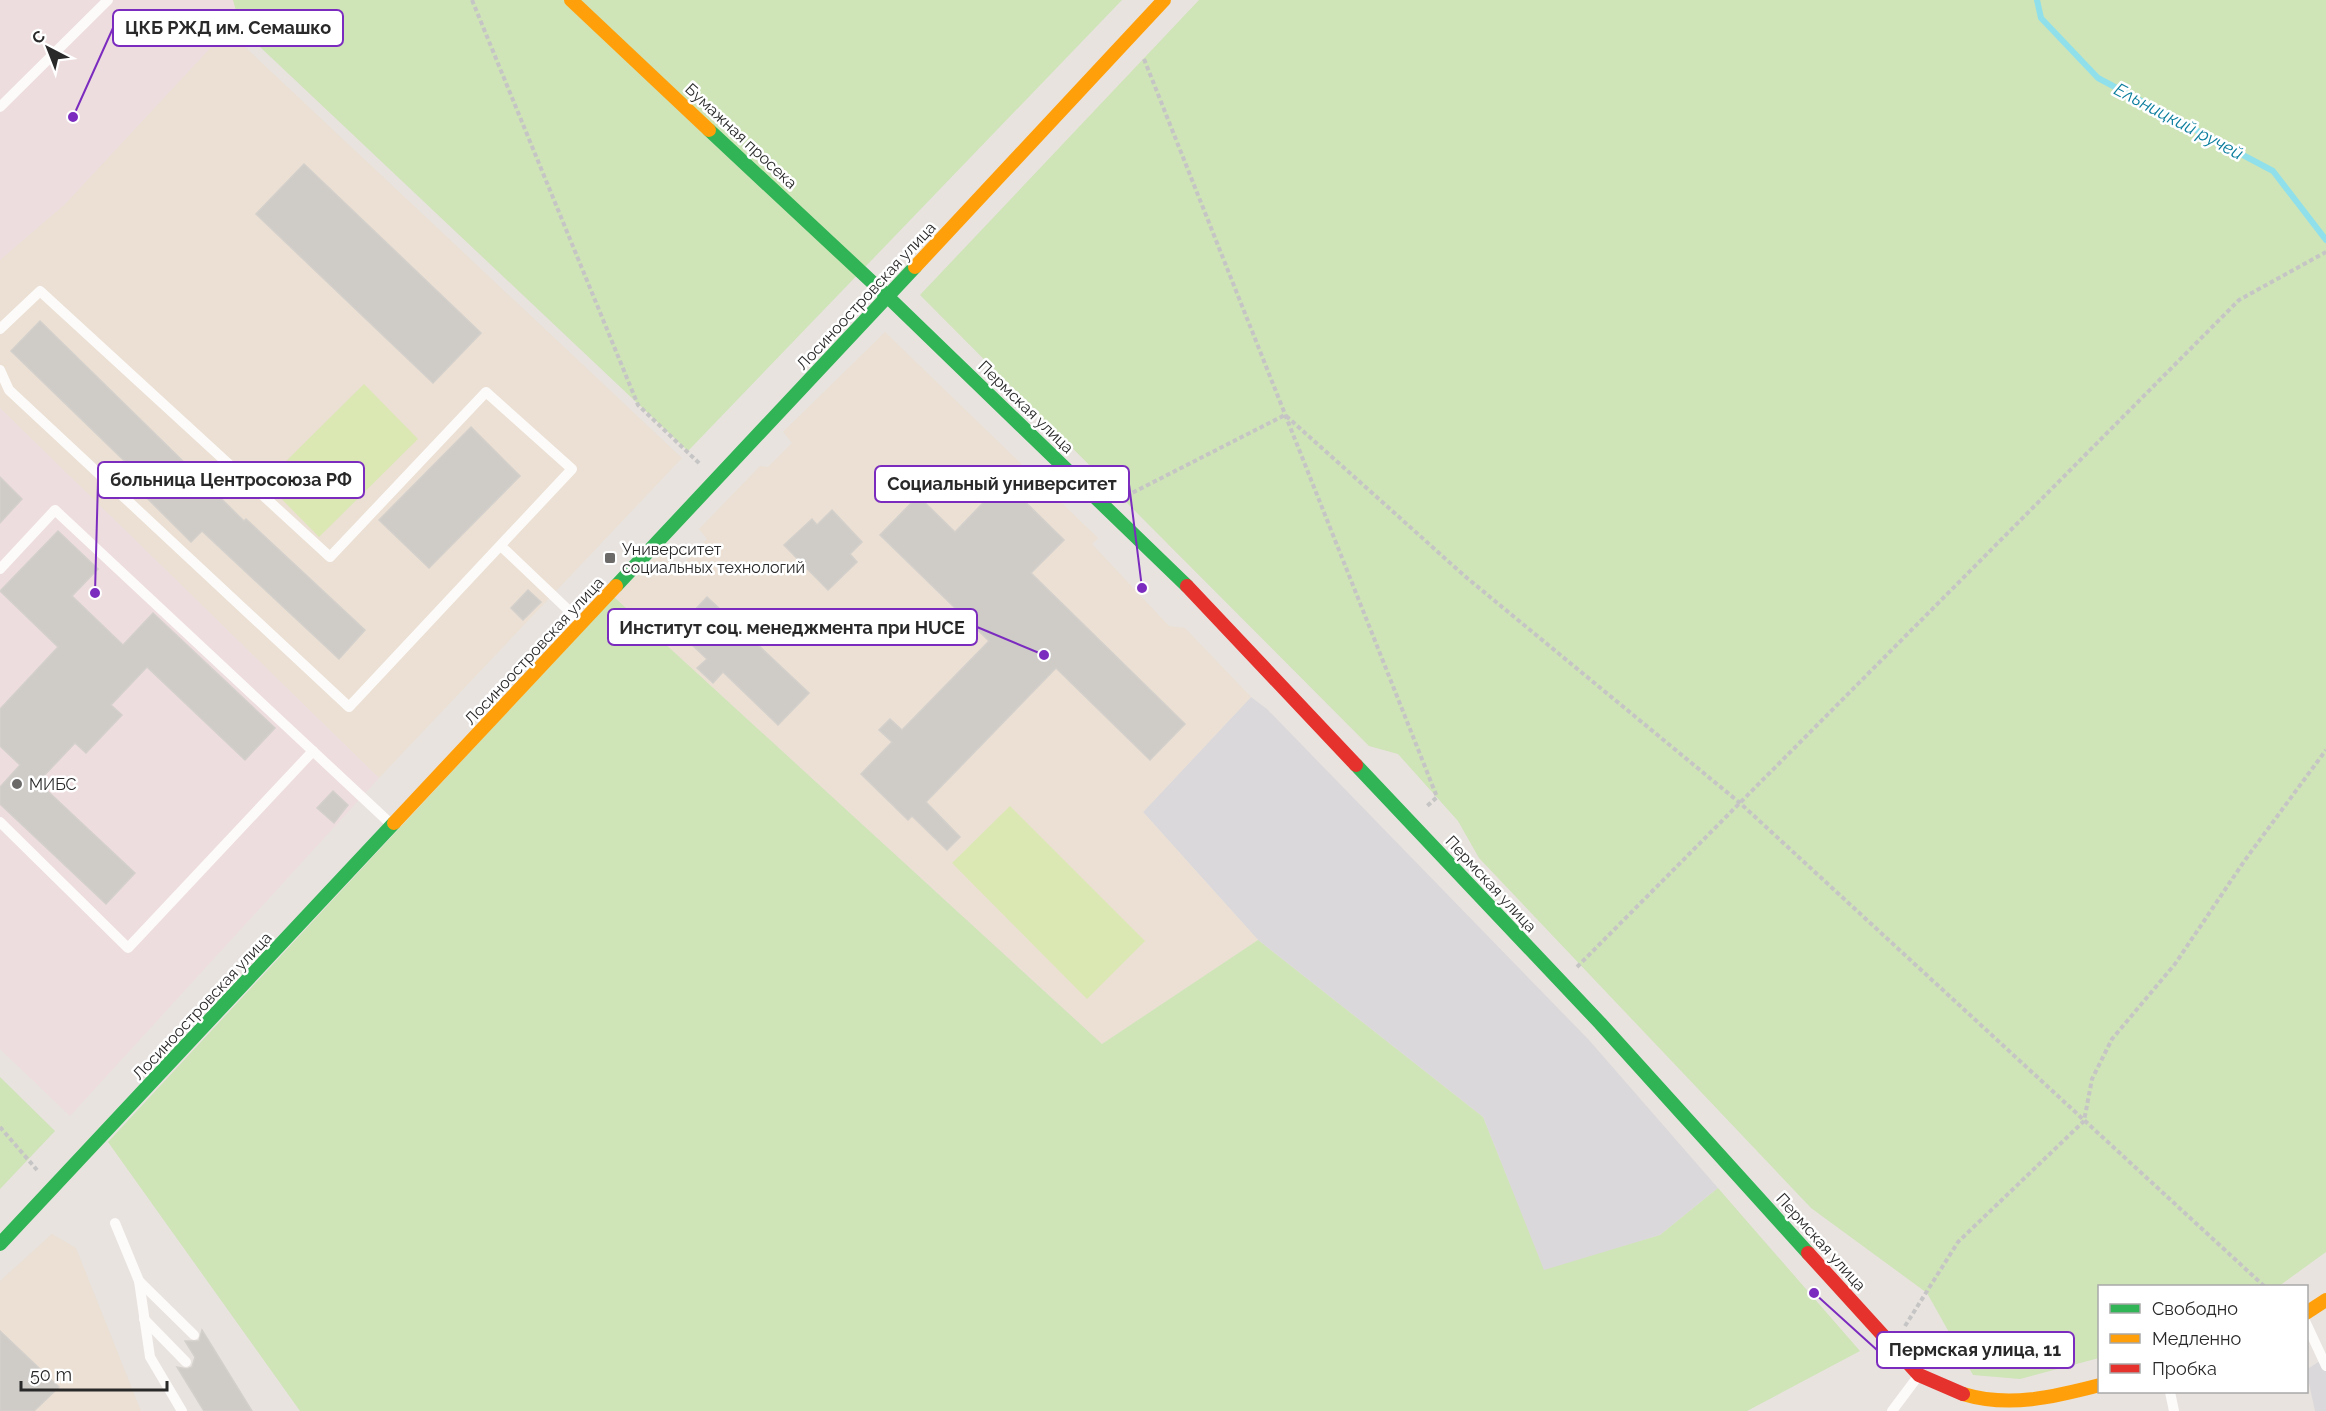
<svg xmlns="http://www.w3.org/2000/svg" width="2326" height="1411" viewBox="0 0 2326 1411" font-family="Raleway,sans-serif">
	<rect width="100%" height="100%" fill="#e8e3df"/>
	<g fill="#dbd8db">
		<polygon points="1251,697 1267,709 1589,1040 1718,1188 1660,1235 1544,1271 1483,1117 1258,940 1143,812"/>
		<polygon points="2326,1357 2326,1411 2315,1411 2306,1370"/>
	</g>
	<g fill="#ebe0d3">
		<polygon points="227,30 682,458 379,778 0,408 0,260 65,204"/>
		<polygon points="885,332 1098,538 1092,544 1169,626 1185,628 1251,697 1143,812 1258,940 1102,1044 614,597 662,550 681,566 707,539 699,529 760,466 768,467 792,443 783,432"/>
		<polygon points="52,1234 76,1248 141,1411 0,1411 0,1281"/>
	</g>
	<g fill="#eeddde">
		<polygon points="0,0 255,0 65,204 0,260"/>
		<polygon points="0,408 379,778 70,1116 0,1049"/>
	</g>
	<g fill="#cfe4b7">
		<polygon points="233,0 1122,0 688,451 241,29"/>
		<polygon points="1199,0 2326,0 2326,1252 2279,1286 2100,1286 2099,1358 2020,1379 1973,1375 1927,1293 1811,1208 1479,858 1458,821 1398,754 1369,746 920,295"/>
		<polygon points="614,597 1102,1044 1258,940 1483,1117 1544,1270 1660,1235 1718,1188 1860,1351 1747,1411 300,1411 108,1142"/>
		<polygon points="0,1077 55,1131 0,1189"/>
	</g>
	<g fill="#dbe8b4">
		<polygon points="364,384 418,439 319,537 265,482"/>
		<polygon points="1010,806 1145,941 1087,999 952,863"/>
	</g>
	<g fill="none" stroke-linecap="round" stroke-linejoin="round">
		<polyline stroke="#90e0ec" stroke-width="6" points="2037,0 2041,18 2098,78 2273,171 2326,240"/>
	</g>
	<g fill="#cfccc8" stroke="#d3cfcb" stroke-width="1.5">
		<polygon points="304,164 481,333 433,383 256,214"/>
		<polygon points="40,321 244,521 246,519 365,630 339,659 202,531 191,542 135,486 143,479 11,351"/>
		<polygon points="471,427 520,476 429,568 379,520"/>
		<polygon points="0,477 22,499 0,523"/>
		<polygon points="1004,481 1064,540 1031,573 1185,724 1150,760 1056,668 926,802 960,837 947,850 912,816 908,820 861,774 892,742 879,730 890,719 902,730 989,641 880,535 918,496 955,532"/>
		<polygon points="832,510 862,542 850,554 857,562 828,590 784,545 812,519 817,525"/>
		<polygon points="58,531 98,569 72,596 123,645 153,613 275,728 245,760 147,667 111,705 122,715 86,753 75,743 38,782 135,873 106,904 0,804 0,787 20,765 0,746 0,709 58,647 0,591"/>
		<polygon points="528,590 541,602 523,620 511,608"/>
		<polygon points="707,597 809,693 778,725 723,672 713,683 697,668 707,659 676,630"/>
		<polygon points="333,791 348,805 334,823 317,808"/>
		<polygon points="202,1330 252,1411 204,1411 177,1367 187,1369 192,1367 195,1357 185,1341 199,1341"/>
		<polygon points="0,1331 59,1387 34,1411 0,1411"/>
	</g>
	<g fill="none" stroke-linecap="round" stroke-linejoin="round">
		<g stroke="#c6c5c5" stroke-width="4" stroke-dasharray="4.5 3" stroke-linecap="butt">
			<polyline points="472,0 638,405 700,464"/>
			<polyline points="1144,59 1437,797 1426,807"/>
			<polyline points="1126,496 1285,415 1467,578 1740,803 2264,1286"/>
			<polyline points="1577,967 2239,300 2326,252"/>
			<polyline points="0,1127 37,1170"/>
			<polyline points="1905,1326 1958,1242 2084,1121 2092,1079 2112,1039 2175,964 2245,860 2326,750"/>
		</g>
		<g stroke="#fcfbfa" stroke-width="10">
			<polyline points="0,107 108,0"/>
			<polyline points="0,329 40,291 330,557 486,392 572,469 349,707 9,390 0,370"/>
			<polyline points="501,546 581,622"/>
			<polyline points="0,569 55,510 392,825"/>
			<polyline points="0,822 128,948 313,751"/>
			<polyline points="115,1223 139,1281 150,1357 182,1411"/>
			<polyline points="139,1281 194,1335"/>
			<polyline points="144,1319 186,1362"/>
			<polyline points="2306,1323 2326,1366"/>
			<polyline points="2170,1392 2174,1411"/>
			<polyline points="1892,1411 1919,1375"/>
		</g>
		<g stroke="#30b455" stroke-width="14">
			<polyline points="709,130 888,297 1187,586"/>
			<polyline points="616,586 915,267"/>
			<polyline points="1356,765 1600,1023 1808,1253"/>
			<polyline points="0,1244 394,823"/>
		</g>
		<g stroke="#ff9f0a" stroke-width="14">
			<polyline points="571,0 709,130"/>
			<polyline points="915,267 1164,0"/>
			<polyline points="394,823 616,586"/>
			<polyline points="2306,1313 2326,1300"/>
			<path d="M1963,1394C2009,1408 2054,1397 2100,1385"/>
		</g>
		<g stroke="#e5322d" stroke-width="14">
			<polyline points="1187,586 1356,765"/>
			<polyline points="1808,1253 1919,1375 1963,1394"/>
		</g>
	</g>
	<g fill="#6c6a69" stroke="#fff" stroke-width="2">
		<rect x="604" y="552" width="12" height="12" rx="3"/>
		<circle cx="17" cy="784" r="6"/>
	</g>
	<g text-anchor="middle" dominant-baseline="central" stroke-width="5" stroke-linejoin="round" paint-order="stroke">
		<g font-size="16" fill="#292929" stroke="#fff">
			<text transform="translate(741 136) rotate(43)">Бумажная просека</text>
			<text transform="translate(866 296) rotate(-47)">Лосиноостровская улица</text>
			<text transform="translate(1026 407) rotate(44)">Пермская улица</text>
			<text transform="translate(534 651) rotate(-47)">Лосиноостровская улица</text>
			<text transform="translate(1491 884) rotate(47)">Пермская улица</text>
			<text transform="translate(202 1006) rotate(-47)">Лосиноостровская улица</text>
			<text transform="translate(1821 1242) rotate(48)">Пермская улица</text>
		</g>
		<g font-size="16" fill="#292929" stroke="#fff" text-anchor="start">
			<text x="622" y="549">Университет<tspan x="622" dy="18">социальных технологий</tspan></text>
			<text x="29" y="784">МИБС</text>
		</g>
		<g font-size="18" font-style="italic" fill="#0a7d9d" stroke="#fff">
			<text transform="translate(2179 121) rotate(28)">Ельницкий ручей</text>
		</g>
	</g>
	<path fill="none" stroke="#7b2cbf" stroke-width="2" d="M73 117L113 28M95 593L98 480M1142 588L1129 484M1044 655L977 627M1814 1293L1877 1350"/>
	<g fill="#7b2cbf" stroke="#fff" stroke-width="2">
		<circle cx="73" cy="117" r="6"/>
		<circle cx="95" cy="593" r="6"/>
		<circle cx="1142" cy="588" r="6"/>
		<circle cx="1044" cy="655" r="6"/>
		<circle cx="1814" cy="1293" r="6"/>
	</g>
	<g fill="#fff" stroke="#7b2cbf" stroke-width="2">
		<rect x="113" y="10" width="230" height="36" rx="6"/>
		<rect x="98" y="462" width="266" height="36" rx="6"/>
		<rect x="875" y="466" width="254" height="36" rx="6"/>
		<rect x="608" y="609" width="369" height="36" rx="6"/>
		<rect x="1877" y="1332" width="197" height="36" rx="6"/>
	</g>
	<g font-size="18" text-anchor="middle" font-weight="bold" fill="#292929">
		<text x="228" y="34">ЦКБ РЖД им. Семашко</text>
		<text x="231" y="486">больница Центросоюза РФ</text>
		<text x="1002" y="490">Социальный университет</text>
		<text x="792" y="634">Институт соц. менеджмента при HUCE</text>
		<text x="1975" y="1356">Пермская улица, 11</text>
	</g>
	<rect x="2098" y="1285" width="210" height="108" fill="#ffffff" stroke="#a9a9a9" stroke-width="1.5"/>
	<rect x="2110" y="1304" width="30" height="9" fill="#30b455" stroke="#a9a9a9" stroke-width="1.5"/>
	<text x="2152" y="1315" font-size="18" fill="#292929">Свободно</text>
	<rect x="2110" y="1334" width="30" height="9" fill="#ff9f0a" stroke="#a9a9a9" stroke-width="1.5"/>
	<text x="2152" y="1345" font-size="18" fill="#292929">Медленно</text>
	<rect x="2110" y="1364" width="30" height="9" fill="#e5322d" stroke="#a9a9a9" stroke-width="1.5"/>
	<text x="2152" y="1375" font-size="18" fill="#292929">Пробка</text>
	<g transform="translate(48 48) rotate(318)" stroke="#ffffff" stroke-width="4.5" paint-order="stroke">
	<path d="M0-4.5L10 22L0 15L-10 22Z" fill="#292929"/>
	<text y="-9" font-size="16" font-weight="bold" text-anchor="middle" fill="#292929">С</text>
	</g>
	<path d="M21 1381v9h146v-9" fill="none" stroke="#292929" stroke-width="3"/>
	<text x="30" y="1381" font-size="18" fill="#292929" stroke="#ffffff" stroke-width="4.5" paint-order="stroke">50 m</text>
</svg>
